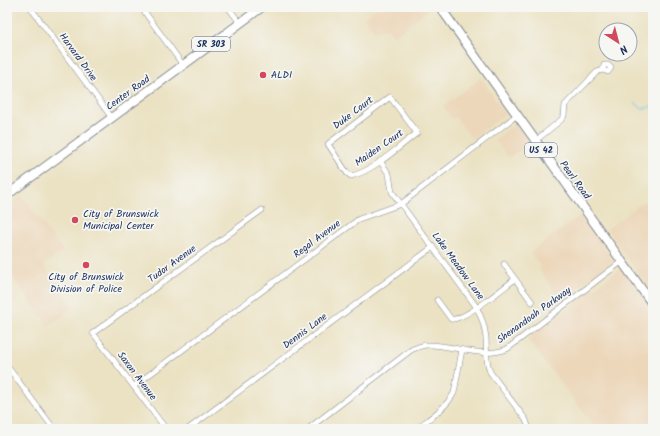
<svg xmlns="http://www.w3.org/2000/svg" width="660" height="436" viewBox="0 0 660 436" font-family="Kalam,sans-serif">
	<rect width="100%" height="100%" fill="#f6f6f2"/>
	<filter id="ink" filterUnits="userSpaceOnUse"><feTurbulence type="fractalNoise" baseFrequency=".025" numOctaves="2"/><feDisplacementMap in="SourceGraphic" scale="8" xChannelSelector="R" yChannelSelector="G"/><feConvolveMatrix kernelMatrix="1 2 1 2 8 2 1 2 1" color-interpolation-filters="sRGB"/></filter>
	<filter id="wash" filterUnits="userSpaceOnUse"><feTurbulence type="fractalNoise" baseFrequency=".012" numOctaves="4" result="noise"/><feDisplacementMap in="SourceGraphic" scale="16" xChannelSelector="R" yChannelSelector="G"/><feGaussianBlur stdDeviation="0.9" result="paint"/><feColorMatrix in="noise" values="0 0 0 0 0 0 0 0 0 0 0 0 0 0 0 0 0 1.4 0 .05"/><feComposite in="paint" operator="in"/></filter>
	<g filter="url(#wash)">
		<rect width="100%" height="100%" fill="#ebe2c3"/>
		<g fill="#ecd7ba">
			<polygon points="378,7 428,7 430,9 394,36 387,28 375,32 364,17"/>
			<polygon points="481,78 505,114 472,139 456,117 452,119 443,106"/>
			<polygon points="515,124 530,143 510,157 507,156 495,140"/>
			<polygon points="22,195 63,251 43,265 74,307 48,326 7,269 7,207"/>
			<polygon points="651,198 653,198 653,295 607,229 643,202"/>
			<polygon points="578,217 582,217 613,261 562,300 539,270 541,267 532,255 531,252"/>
			<polygon points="621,268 653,312 653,429 596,429 527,339"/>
		</g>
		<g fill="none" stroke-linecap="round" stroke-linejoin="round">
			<path stroke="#6dc2e9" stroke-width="1" d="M635,103C641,109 646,110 653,105"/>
		</g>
	</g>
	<g filter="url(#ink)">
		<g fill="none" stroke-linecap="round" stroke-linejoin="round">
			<g stroke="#838890" stroke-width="6">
				<g id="street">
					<polyline points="30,7 112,118"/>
					<polyline points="141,7 183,65"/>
					<polyline points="228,7 240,23"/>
					<polyline points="650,7 653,11"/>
					<path d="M390,97L417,133C400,146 372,172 351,176L347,173L328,144Z"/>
					<polyline points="535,141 561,120 564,116 565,105 597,72 603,70 608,72 611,68 608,65 604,65 603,70"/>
					<path d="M380,161L389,174L392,192L475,305C481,315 485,326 486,338C487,351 485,359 490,372L526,420L529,429"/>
					<polyline points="504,264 532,302"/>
					<path d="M437,300L451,319C462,322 505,287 515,279"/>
					<polyline points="7,366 54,429"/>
					<polyline points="134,386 359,219 401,204 517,115"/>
					<polyline points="166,429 93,333 262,210"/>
					<polyline points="188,429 433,247"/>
					<path d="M308,429L411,350C417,347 423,345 429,345C456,345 481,359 507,349L621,262"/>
					<path d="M416,429C430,418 445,409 454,393L462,350"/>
				</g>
			</g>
			<g stroke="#838890" stroke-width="10">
				<g id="primary">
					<polyline points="440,7 653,305"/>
					<polyline points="7,195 262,7"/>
				</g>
			</g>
			<use href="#street" stroke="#fff" stroke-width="5"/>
			<use href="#primary" stroke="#fff" stroke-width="8"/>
		</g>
	</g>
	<g fill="#d1495b" stroke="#f6f6f2" stroke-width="1.5">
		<circle cx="263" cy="75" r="4"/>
		<circle cx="75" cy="220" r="4"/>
		<circle cx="86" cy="265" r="4"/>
	</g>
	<g text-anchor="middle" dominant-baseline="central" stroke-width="3.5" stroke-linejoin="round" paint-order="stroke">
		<g fill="#f6f6f2" stroke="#5d6b8a" stroke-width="1">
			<rect x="192" y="37" width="38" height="14" rx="3"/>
			<rect x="525" y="143" width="32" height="14" rx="3"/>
		</g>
		<g font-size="9" font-weight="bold" fill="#1b2f5e">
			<text x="211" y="44">SR 303</text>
			<text x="541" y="150">US 42</text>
		</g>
		<g font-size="10" fill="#1b2f5e" stroke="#f6f6f2">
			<text transform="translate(78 57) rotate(54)">Harvard Drive</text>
			<text transform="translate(128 93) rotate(-36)">Center Road</text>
			<text transform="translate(353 113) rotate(-37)">Duke Court</text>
			<text transform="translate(379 148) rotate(-35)">Maiden Court</text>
			<text transform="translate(575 180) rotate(54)">Pearl Road</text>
			<text transform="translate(317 239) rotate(-37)">Regal Avenue</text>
			<text transform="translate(172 264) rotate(-36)">Tudor Avenue</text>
			<text transform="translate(458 266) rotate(54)">Lake Meadow Lane</text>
			<text transform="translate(534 315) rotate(-36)">Shenandoah Parkway</text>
			<text transform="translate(305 331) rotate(-37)">Dennis Lane</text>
			<text transform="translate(137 376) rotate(53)">Saxon Avenue</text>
		</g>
		<g font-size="10" fill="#1b2f5e" stroke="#f6f6f2" text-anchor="start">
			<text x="271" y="75">ALDI</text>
			<text x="83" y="214">City of Brunswick<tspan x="83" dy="12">Municipal Center</tspan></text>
			<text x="86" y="277" text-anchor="middle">City of Brunswick<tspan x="86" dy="12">Division of Police</tspan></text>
		</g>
	</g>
	<rect width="660" height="436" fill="none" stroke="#f6f6f2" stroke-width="24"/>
	<g transform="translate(618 42) rotate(144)"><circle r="19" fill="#f6f6f2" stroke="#9ea6b7"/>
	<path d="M0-3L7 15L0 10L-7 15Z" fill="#d1495b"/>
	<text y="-6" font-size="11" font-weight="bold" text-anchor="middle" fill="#1b2f5e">N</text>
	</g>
</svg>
